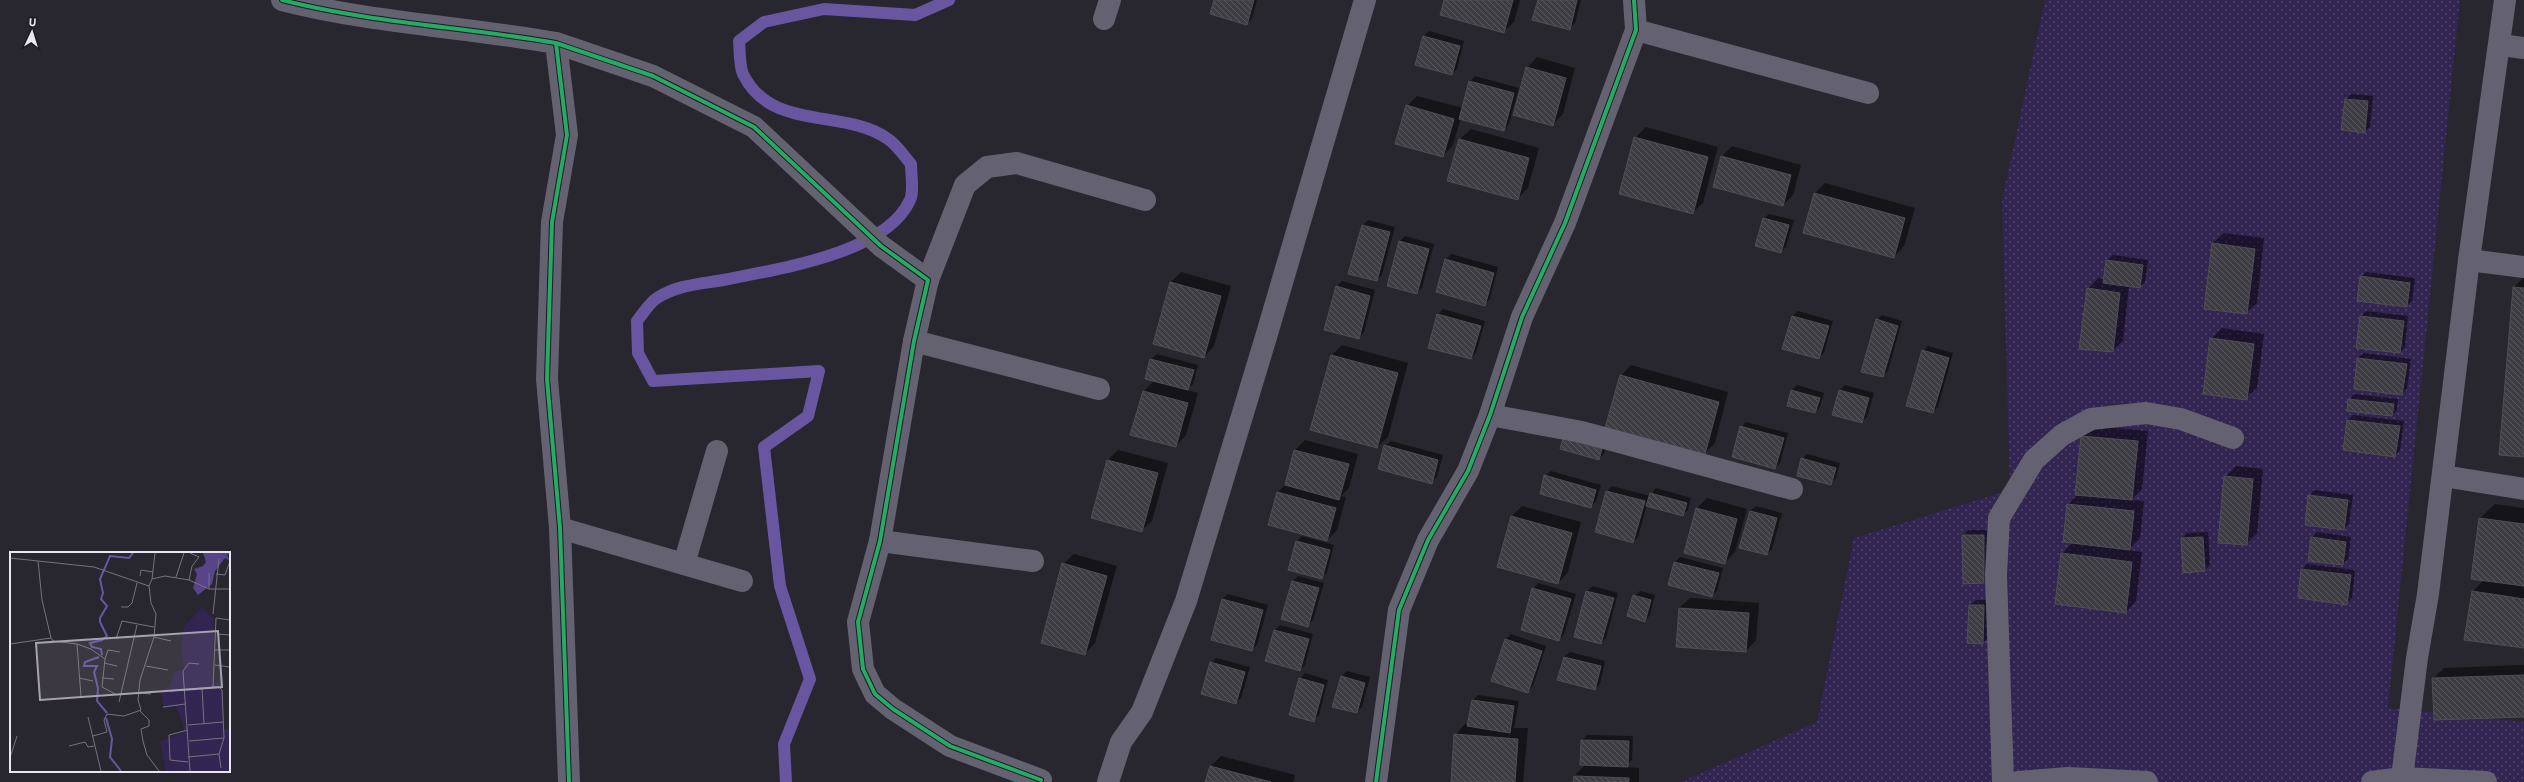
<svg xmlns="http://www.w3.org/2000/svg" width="2524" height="782" viewBox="0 0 2524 782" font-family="'IBM Plex Sans',sans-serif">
	<defs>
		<pattern id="green-dots" width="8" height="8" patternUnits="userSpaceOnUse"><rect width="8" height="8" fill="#322551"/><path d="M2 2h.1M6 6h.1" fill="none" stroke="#50456a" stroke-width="1.8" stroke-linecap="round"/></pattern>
		<pattern id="building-back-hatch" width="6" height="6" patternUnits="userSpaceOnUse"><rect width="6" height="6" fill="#3f3d44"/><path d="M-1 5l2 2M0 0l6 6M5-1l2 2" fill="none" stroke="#5b595f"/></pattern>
	</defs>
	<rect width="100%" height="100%" fill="#28262e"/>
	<polygon fill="url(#green-dots)" points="2045,0 2460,0 2388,708 2524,722 2524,782 1681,782 1817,722 1854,538 2010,490 2002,200"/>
	<g fill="#0007">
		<polygon points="1215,0 1257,0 1252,18 1247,24"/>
		<polygon points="1445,0 1520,0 1514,22 1503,32"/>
		<polygon points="1539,0 1581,0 1575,23 1569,29"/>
		<polygon points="1429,31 1464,41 1457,69 1452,74 1416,64 1424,36"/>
		<polygon points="1537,57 1575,68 1563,114 1552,125 1527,68"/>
		<polygon points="1475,76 1519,88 1509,124 1504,130 1461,118 1453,145 1443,156 1407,106 1417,96 1463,108 1470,81"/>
		<polygon points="2351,94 2373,96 2370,127 2364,132 2346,99"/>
		<polygon points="1646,127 1718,147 1703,203 1692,213 1635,138"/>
		<polygon points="1471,129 1539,148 1528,188 1517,199 1460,139"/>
		<polygon points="1732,146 1801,165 1793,195 1783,205 1722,156"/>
		<polygon points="1825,183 1915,208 1904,246 1894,257 1815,193"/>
		<polygon points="1769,214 1794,220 1786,247 1781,252 1763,219"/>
		<polygon points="1368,220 1395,227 1382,275 1377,280 1363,225"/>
		<polygon points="2224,233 2264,238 2257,303 2246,313 2213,243"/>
		<polygon points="1405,236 1434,244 1422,288 1417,293 1400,241"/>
		<polygon points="1451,254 1498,267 1490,299 1484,305 1446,259"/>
		<polygon points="2113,255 2148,260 2145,282 2140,287 2129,286 2123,341 2112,351 2088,289 2098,278 2105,279 2107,260"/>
		<polygon points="1181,272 1231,286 1214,346 1204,357 1154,343 1171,282"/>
		<polygon points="2366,272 2415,278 2412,301 2407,306 2361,277"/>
		<polygon points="2524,277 2524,456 2514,287"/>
		<polygon points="1342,281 1375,290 1364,332 1358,338 1337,286"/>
		<polygon points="1443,309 1485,321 1476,353 1471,358 1438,314"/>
		<polygon points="1798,311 1833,321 1824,353 1819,358 1792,316"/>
		<polygon points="2366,311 2408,316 2405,347 2400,352 2357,347 2361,316"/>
		<polygon points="1882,315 1902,321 1888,371 1883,376 1877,320"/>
		<polygon points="2222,328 2264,334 2257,388 2246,398 2211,339"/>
		<polygon points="1342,345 1408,363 1388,437 1377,447 1331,356"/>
		<polygon points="1928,346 1953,353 1938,407 1933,412 1923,351"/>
		<polygon points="2363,353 2411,359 2407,389 2402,394 2358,358"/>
		<polygon points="1157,354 1198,365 1193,384 1187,390 1198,393 1186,435 1176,446 1131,434 1144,391 1155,380 1146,378 1151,359"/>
		<polygon points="1631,365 1728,392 1715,443 1705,453 1621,376"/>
		<polygon points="1797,385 1824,393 1820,407 1815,412 1792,390"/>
		<polygon points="1845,385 1874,393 1867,417 1861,422 1840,390"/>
		<polygon points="2354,394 2398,399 2397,410 2392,415 2349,400"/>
		<polygon points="2353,415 2404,421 2400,450 2395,456 2348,420"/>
		<polygon points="1746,422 1788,433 1780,463 1775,468 1741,427"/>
		<polygon points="2093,426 2148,431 2142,489 2131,500 2144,501 2140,538 2128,550 2142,552 2136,601 2126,612 2062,554 2073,542 2068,504 2078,494 2082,436"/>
		<polygon points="1564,439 1606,444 1604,454 1599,459"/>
		<polygon points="1305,440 1358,454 1349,488 1341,496 1346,497 1337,530 1327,540 1278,492 1286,484 1295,450"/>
		<polygon points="1391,441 1443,455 1437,477 1431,483 1385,446"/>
		<polygon points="1118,450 1168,463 1152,521 1141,531 1108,460"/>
		<polygon points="1807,454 1840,463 1836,478 1831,484 1802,459"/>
		<polygon points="2236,466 2263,469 2257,533 2246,544 2225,477"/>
		<polygon points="1551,471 1601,485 1596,501 1591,507 1545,476"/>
		<polygon points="1612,486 1650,496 1656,488 1691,498 1688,510 1683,515 1647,505 1638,537 1633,542 1596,532 1607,491"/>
		<polygon points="2314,490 2353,495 2349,524 2343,529 2309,496"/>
		<polygon points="1707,498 1747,509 1735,552 1725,563 1697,508"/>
		<polygon points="2495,504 2524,508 2524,647 2473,591 2484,580 2480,518"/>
		<polygon points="1522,506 1581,522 1568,572 1558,583 1511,517"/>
		<polygon points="1756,506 1782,513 1772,549 1767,554 1750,511"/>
		<polygon points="1968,530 1989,530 1989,577 1984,582 1963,535"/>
		<polygon points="2208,532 2210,565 2205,570 2182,539 2187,533"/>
		<polygon points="2317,532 2351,537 2348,559 2343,564 2312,538"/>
		<polygon points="1302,536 1334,545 1327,572 1321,578 1289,569 1297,541"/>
		<polygon points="1074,554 1117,566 1095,643 1085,654 1063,564"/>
		<polygon points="1680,557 1723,568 1717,591 1711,596 1669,585 1675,562"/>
		<polygon points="2307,564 2355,570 2352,598 2346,604 2302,569"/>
		<polygon points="1298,576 1324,583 1313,620 1308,625 1293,581"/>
		<polygon points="1538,583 1576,594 1564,634 1559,640 1533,589"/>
		<polygon points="1593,586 1618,593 1606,638 1601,643 1575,636 1587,591"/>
		<polygon points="1640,591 1655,595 1650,615 1645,621 1634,596"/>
		<polygon points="1228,594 1268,605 1257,645 1251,650 1222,599"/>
		<polygon points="1690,598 1759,603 1756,640 1746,651 1679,608"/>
		<polygon points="1976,600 1989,600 1988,638 1982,643 1968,642 1970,605"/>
		<polygon points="1280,625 1313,634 1305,665 1300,670 1266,661 1275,630"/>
		<polygon points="1511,634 1546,646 1533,686 1528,692 1506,639"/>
		<polygon points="1570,652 1605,661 1600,684 1595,689 1558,679 1564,657"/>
		<polygon points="1216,658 1250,667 1241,698 1236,703 1211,663"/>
		<polygon points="2524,665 2524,716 2433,679 2444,668"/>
		<polygon points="1347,671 1370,677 1362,707 1357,712 1334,706 1342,676"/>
		<polygon points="1305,673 1328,680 1319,715 1313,720 1300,679"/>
		<polygon points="1478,695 1519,701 1514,728 1528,728 1523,782 1452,782 1455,735 1465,724 1469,724 1473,700"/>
		<polygon points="1587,735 1633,736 1632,760 1625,767 1639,768 1639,782 1574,782 1574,776 1586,764 1582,740"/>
		<polygon points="1221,756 1295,775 1293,782 1206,782 1211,766"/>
	</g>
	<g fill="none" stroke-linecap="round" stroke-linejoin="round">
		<path stroke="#6956a0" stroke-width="12" d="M786,782L784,744L810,679L780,586L764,447L808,416L819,371L653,381L638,353L637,321C643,314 649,303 657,298C677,285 700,284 723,280C777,269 886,254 910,200C914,192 911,174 911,164C904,156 897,145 888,139C845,108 771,132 743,74C739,65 740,50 739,41L764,22L824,9L915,15L949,0"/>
	</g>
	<g fill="url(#building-back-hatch)" stroke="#504e54">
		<polygon points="1214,0 1254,0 1247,25 1210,14"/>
		<polygon points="1444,0 1513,0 1504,33 1440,15"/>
		<polygon points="1538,0 1577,0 1570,30 1532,20"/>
		<polygon points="1423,36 1460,46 1452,75 1415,65"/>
		<polygon points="1526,67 1566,78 1553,126 1513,115"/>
		<polygon points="1469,81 1514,93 1504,131 1459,119"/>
		<polygon points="2345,99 2368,101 2365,133 2341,130"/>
		<polygon points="1406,105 1454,119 1443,157 1395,144"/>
		<polygon points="1634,137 1708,157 1693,214 1619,194"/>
		<polygon points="1459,139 1529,158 1518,200 1447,181"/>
		<polygon points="1721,156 1791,175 1783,206 1713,187"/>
		<polygon points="1814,193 1905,218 1894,258 1803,233"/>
		<polygon points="1763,218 1789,225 1781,253 1755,246"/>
		<polygon points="1362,225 1390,232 1377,281 1348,274"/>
		<polygon points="1399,241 1429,249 1417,294 1387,286"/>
		<polygon points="2212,243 2255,249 2247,314 2204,309"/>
		<polygon points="1445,259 1494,273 1485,306 1436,292"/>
		<polygon points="2106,260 2143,265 2140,288 2103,283"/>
		<polygon points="2360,276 2410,283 2407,307 2357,301"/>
		<polygon points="1170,282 1221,296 1204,358 1153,344"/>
		<polygon points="1336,286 1370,296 1359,339 1324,330"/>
		<polygon points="2513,287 2524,288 2524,457 2499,455"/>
		<polygon points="2087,288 2120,293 2113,352 2079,349"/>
		<polygon points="1437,314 1481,326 1471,359 1428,348"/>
		<polygon points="1792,316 1829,326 1819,359 1782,349"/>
		<polygon points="2360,316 2404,321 2400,353 2356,348"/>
		<polygon points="1876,319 1898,326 1883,377 1861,372"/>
		<polygon points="2210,338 2254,344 2247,400 2203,394"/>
		<polygon points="1922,350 1949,358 1933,413 1906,406"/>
		<polygon points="1331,355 1398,373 1377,448 1310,430"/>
		<polygon points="2357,358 2407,364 2402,395 2354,389"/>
		<polygon points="1150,359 1194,370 1188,390 1145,379"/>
		<polygon points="1620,375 1719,402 1705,454 1605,428"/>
		<polygon points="1791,390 1820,398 1815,413 1787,406"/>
		<polygon points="1839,390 1869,398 1862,423 1832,415"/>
		<polygon points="1143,391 1188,403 1176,447 1130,435"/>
		<polygon points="2348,399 2394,404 2392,416 2347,411"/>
		<polygon points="2347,420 2400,426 2395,457 2343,450"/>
		<polygon points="1740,426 1784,438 1775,469 1732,457"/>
		<polygon points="2081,436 2138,441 2132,500 2075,495"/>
		<polygon points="1563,438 1602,449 1599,460 1560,449"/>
		<polygon points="1384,445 1438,460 1432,484 1378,469"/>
		<polygon points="1294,450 1349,464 1339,500 1285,485"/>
		<polygon points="1801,458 1836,468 1831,485 1797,476"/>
		<polygon points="1107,460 1158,473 1142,532 1091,518"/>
		<polygon points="1544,475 1596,490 1591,508 1540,494"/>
		<polygon points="2224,476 2253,479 2247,545 2218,543"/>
		<polygon points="1606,491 1645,501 1633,543 1595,532"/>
		<polygon points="1277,492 1336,508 1327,541 1268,525"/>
		<polygon points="1650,493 1687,503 1683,516 1646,506"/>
		<polygon points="2308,495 2348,500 2344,530 2305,525"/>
		<polygon points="2067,504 2134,511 2130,550 2063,542"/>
		<polygon points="1696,508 1737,519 1725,564 1684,553"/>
		<polygon points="1750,511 1777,518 1767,555 1739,548"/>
		<polygon points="1511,516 1572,533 1558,584 1497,567"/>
		<polygon points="2479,518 2524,524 2524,586 2471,579"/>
		<polygon points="1962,535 1984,535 1984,583 1963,584"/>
		<polygon points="2203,537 2205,571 2183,573 2181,538"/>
		<polygon points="2311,537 2346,542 2343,565 2308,561"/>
		<polygon points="1296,541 1330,550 1322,579 1288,570"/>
		<polygon points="2061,553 2132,562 2126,613 2055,604"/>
		<polygon points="1674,562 1719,573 1712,597 1668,585"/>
		<polygon points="1062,563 1107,576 1085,655 1041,643"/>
		<polygon points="2301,569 2351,575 2347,605 2298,598"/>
		<polygon points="1292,581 1319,588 1308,627 1281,619"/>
		<polygon points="1532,588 1571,599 1559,641 1521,630"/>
		<polygon points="1586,591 1614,598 1601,644 1574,637"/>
		<polygon points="2472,591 2524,599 2524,648 2464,640"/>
		<polygon points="1633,595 1651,600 1645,622 1627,616"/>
		<polygon points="1222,599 1263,610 1252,651 1211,640"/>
		<polygon points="1969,605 1984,605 1983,644 1967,643"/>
		<polygon points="1679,608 1749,613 1746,652 1676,647"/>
		<polygon points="1274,630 1309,639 1300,671 1265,661"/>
		<polygon points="1505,639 1542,651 1528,693 1491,681"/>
		<polygon points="1564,657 1601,666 1595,690 1557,680"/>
		<polygon points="1210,662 1245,672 1236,704 1201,694"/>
		<polygon points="2524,675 2524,717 2434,720 2432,678"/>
		<polygon points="1341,676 1365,683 1357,713 1332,707"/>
		<polygon points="1299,678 1324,685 1314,722 1289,715"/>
		<polygon points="1472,700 1514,706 1510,733 1467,726"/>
		<polygon points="1454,734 1518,739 1515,782 1451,782"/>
		<polygon points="1581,740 1629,741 1628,767 1580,765"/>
		<polygon points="1210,766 1271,782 1205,782"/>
		<polygon points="1574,776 1629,778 1629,782 1573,782"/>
	</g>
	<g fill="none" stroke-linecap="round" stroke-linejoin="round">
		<g stroke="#646271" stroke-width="22">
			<path d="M282,0C372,23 465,27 556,43L567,135L552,222L547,379L560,528L569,782"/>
			<polyline points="1104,19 1110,0"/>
			<polyline points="1636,30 1868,93"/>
			<polyline points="556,43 653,76 754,127 881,246 928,280 914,341 880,541 858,622 863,669 875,694 893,709 950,746 1041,780"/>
			<polyline points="2501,45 2524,48"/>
			<polyline points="2469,260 2524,267"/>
			<polyline points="928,280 965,185 987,167 1017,163 1145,200"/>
			<polyline points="914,341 1099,389"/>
			<polyline points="1490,415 1582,432 1792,489"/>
			<polyline points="2443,476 2524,489"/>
			<polyline points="560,528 742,581"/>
			<polyline points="880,541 1033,561"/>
			<polyline points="684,564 717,451"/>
			<polyline points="2402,778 2486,782"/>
			<polyline points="1108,782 1121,742 1142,712 1186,601 1266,337 1365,0"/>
			<polyline points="1376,782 1399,610 1428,540 1468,471 1490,415 1522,317 1565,223 1636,30 1634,0"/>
			<polyline points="2003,782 1996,575 1999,518 2034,460 2062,435 2091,419 2146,413 2181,419 2233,438"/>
			<polyline points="2018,782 2068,778 2147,782"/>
			<polyline points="2372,782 2402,778 2417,658 2428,594 2469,260 2505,0"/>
		</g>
		<g stroke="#1c1927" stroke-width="6">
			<g id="cycleway">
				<path d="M282,0C372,23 465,27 556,43L567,135L552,222L547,379L560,528L569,782"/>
				<polyline points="556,43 653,76 754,127 881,246 928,280 914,341 880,541 858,622 863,669 875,694 893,709 950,746 1041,780"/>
				<polyline points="1376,782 1399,610 1428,540 1468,471 1490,415 1522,317 1565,223 1636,30 1634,0"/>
			</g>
		</g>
		<use href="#cycleway" stroke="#26ab63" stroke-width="4"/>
	</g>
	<g transform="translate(10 552)">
		<rect width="220" height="220" fill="#28262e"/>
		<path d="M192,55L204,68L202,130L212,131L213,177H220V219H156L150,189L175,180L166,154L154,157L151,139L161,134L163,121L174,116L171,96L174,75Z" fill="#322551"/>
		<path d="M193,1H220L217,3L220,9L215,6L205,19L202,32L188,43L183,36L187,22L184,17L193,14L196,10Z" fill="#574489"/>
		<path fill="none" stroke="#6956a0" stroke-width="2" d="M92,103L91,97L82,95L80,91L92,88L97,84L90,70V66L97,54L91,47L93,41L90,27L100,4L119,6L123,1M89,105L75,110L74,114H87L84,120L88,136L87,149L97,161M96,166L102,187L100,205L111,219"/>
		<path fill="none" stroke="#75747c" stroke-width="1" d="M0,6L84,15L139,34L142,27L155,24L179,28L199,37H220M199,21V37M206,22L215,23L220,9M130,24L131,18L143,20M166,25L174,1M142,27L145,1M179,28L182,14L189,5L180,1M111,55H118L122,51L127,31M203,62L209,7M206,66L220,68M207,82L220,83M144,85L161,89M41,86L43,89L67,92L71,145M106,87L112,69L144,75M0,92L41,86L32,48L28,9M67,92L81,97L95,107L92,135L105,142M205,98H220M95,107L98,98L110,100M94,111L107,114M205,113L220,115M136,114L158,118M69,126L83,129M92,126L104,127M203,135H209L212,138L214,186L209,202L211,216M192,136L194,172M161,139L203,135L206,66M129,141L141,142M109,150L127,73M153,155L175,152M130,159L139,168V174L131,177L133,189L137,203L149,219M78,165L91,219M178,173L213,170M83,184L97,180L94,168L97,162L114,164L131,158L128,148L130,128L144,85L146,62L141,51L139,34M179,189L214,186M59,194L75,190L78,195L84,194M178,205L209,202M0,206L7,184M178,210L160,208L159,183L178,178M180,219L173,119L179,111L189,112"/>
		<path fill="#a5a4ad" fill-opacity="0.15" stroke="#a5a4ad" stroke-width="2" d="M208,79L212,135L30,148L26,91Z"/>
		<rect width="220" height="220" fill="none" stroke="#e9e8f1" stroke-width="2"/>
	</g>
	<g transform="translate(32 32) rotate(4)" stroke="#1c1927" stroke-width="3" paint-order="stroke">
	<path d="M0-3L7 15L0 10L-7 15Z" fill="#e9e8f1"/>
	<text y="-6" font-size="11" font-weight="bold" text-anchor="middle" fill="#e9e8f1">U</text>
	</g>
</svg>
